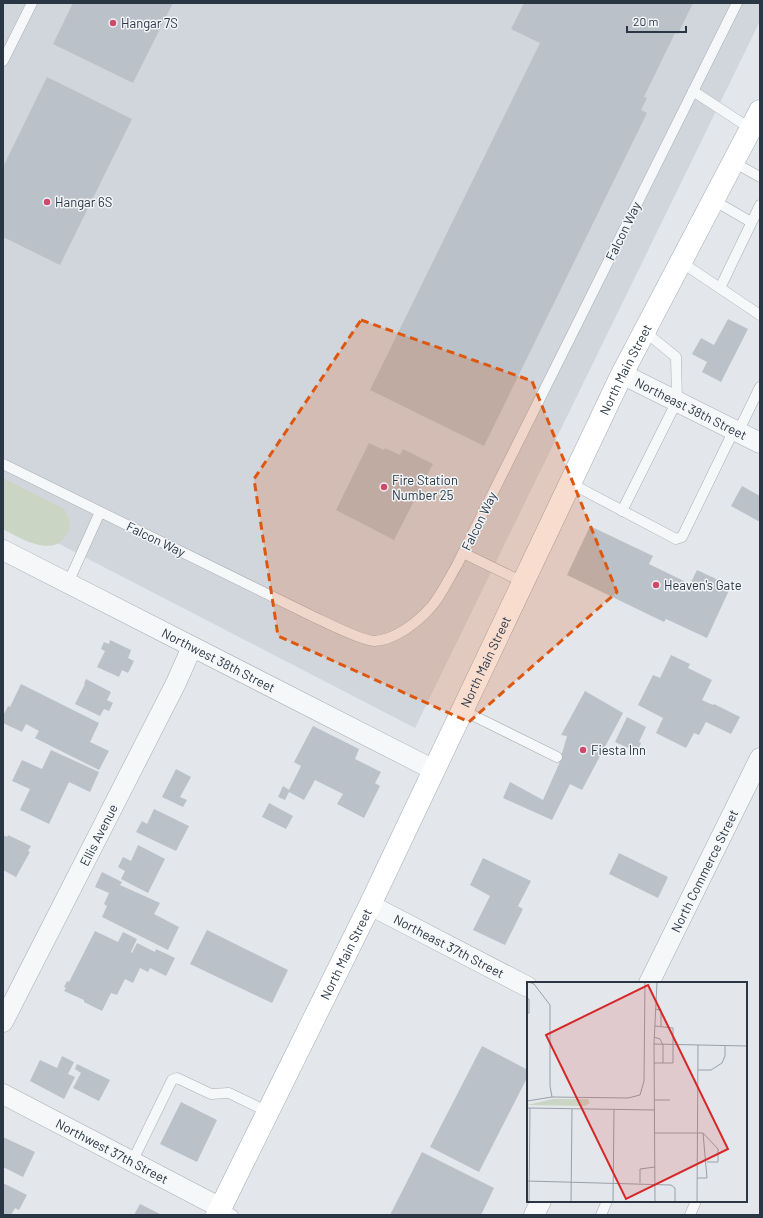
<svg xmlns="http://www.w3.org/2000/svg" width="763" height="1218" viewBox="0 0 763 1218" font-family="Barlow,sans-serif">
	<rect width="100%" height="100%" fill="#e3e7eb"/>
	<polygon fill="#d1d6dd" points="3,3 760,3 760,21 415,728 3,515"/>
	<path fill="#cad5c4" d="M3,478L64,509C69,518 72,525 67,534C53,559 20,538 3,529Z"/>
	<g fill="#bac1c8">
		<polygon points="73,3 173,3 133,83 53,44"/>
		<polygon points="524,3 693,3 678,34 675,33 644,97 647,98 641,110 647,113 484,446 370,390 540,43 511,29"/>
		<polygon points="47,77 132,119 60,265 3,237 3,167"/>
		<polygon points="728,319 748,329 721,382 702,372 707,362 692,354 701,338 714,345"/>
		<polygon points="369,443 384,450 385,448 400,455 403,449 433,464 394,540 336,510"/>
		<polygon points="742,486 760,496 760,522 731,506"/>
		<polygon points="590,526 653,556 649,564 684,581 682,585 688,588 697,570 731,586 707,638 666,619 664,622 567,575"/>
		<polygon points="110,640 131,650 128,658 134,661 128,673 122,670 119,677 97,667 105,651 101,649 104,642 109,644"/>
		<polygon points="671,655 690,664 688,668 712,680 702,700 713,705 714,704 740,717 731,734 706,722 699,735 694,733 686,748 656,733 663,718 638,705 653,675 660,678"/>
		<polygon points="86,679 111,692 107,700 113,703 109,711 104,709 100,716 75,704 85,684 84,684"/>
		<polygon points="21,684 99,723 90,742 109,751 99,770 35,738 39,731 26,724 22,732 3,723 3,716 8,706 10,707"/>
		<polygon points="585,691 623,713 582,790 570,784 552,820 503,798 510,782 543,800 559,764 567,736 561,735"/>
		<polygon points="627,717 646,727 639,742 641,743 637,752 615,742"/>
		<polygon points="313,726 359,749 355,759 381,772 375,783 380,786 364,818 337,804 343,794 315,780 304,800 289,792 285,800 278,797 283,786 289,790 301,766 294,762"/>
		<polygon points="51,750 99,772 90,792 69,782 49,824 20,810 30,789 12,781 22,760 42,769"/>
		<polygon points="176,769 191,777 180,797 187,800 183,807 162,797"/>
		<polygon points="269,803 293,816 286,829 262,817"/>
		<polygon points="154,809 189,826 176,851 136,832 142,821 147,824"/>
		<polygon points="3,835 7,837 8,835 31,846 28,851 30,852 16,877 3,870"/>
		<polygon points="138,845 165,859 148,893 121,879 125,871 118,867 123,857 131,861"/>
		<polygon points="619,853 668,877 658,898 609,874"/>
		<polygon points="483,858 531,881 518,906 523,909 505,945 473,930 490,896 470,885"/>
		<polygon points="102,872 122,882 120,885 160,903 154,914 179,927 168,950 102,917 107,906 104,904 109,893 95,887"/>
		<polygon points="207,930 288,970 272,1003 190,964"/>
		<polygon points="95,931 118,942 123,932 137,939 131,952 132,953 137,943 155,952 156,949 175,958 166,976 150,968 148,972 140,968 133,983 125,979 117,995 111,993 102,1011 84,1002 84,1000 64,991 66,988 64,987 67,981 69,982"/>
		<polygon points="482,1046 528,1070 528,1076 479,1172 430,1147"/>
		<polygon points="62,1056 74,1062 68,1074 75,1077 64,1099 30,1081 40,1060 57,1068"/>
		<polygon points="77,1064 110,1080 99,1101 73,1088 81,1073 75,1069"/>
		<polygon points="181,1102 217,1120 197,1162 160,1144"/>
		<polygon points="3,1137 35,1152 23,1177 3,1167"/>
		<polygon points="422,1152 494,1188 481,1215 390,1215"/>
		<polygon points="3,1183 27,1195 19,1210 15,1208 11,1215 3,1215"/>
		<polygon points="140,1204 162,1215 134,1215"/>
	</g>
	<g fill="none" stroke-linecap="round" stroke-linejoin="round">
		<g stroke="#a8aeb5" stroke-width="11">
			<g id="lane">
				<polyline points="3,61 32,3"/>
				<polyline points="693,91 751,129"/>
				<polyline points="733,162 760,177"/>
				<polyline points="713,200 751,222"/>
				<polyline points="681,262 760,315"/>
				<polyline points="720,288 760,205"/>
				<polyline points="738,432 760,387"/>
				<path d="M3,464L312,616C325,622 362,641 374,641C395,640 418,622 431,607C441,596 449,578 457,565L737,3"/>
				<polyline points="570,483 676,539 682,537 734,430"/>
				<polyline points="622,511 677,401 676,357 644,331"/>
				<polyline points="463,553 523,582"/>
				<polyline points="68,583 100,512"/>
				<polyline points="462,710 557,757"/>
				<polyline points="132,1162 172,1080 177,1078 211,1094 229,1093 268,1112"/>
				<polyline points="221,1208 233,1215"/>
				<polyline points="601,1215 607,1201"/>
				<polyline points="690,1215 696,1201"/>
			</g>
		</g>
		<g stroke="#a8aeb5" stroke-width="21">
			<g id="street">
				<path id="s1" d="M622,374L760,443"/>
				<path id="s2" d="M3,550L434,770"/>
				<path id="s3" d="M370,905L528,987"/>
				<path id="s4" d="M649,983L760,758"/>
				<path id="s5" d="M3,1022L176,683L192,647"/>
				<path id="s6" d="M3,1094L221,1208"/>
				<polyline points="534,1215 541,1201"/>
			</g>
		</g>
		<g stroke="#a2acb7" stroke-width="23">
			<g id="primary">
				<path id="s7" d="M217,1215L370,905L622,374L760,111"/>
			</g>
		</g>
		<use href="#lane" stroke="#f6f7f9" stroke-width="10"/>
		<use href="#street" stroke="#f6f7f9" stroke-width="20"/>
		<use href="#primary" stroke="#fff" stroke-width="22"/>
	</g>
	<path fill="#de570f" fill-opacity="0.2" stroke="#de570f" stroke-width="3" stroke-dasharray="8 5" stroke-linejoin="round" d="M361,320L532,381L617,592L469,722L278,636L254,479Z"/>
	<g fill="#cf496b" stroke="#f2f5f8" stroke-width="1.5">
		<circle cx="113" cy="23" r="4"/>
		<circle cx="47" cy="202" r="4"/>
		<circle cx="384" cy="487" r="4"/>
		<circle cx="656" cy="585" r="4"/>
		<circle cx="583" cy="750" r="4"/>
	</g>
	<g text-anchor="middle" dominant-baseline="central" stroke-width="3" stroke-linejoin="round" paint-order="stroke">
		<g font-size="13" fill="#2a3643" stroke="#f2f5f8" text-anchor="start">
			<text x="121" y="23">Hangar 7S</text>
			<text x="55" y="202">Hangar 6S</text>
			<text x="392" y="480">Fire Station<tspan x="392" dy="15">Number 25</tspan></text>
			<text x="664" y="585">Heaven's Gate</text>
			<text x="591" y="750">Fiesta Inn</text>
		</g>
		<g font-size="13" fill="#2a3643" stroke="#f2f5f8">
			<text transform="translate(623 231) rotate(-64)">Falcon Way</text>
			<text stroke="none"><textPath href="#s7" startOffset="939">North Main Street</textPath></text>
			<text stroke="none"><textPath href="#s1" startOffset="77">Northeast 38th Street</textPath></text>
			<text transform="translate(479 521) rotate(-64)">Falcon Way</text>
			<text transform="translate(156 539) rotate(26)">Falcon Way</text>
			<text stroke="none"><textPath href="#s2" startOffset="242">Northwest 38th Street</textPath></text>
			<text stroke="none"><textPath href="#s7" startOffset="615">North Main Street</textPath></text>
			<text stroke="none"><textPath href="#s5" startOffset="210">Ellis Avenue</textPath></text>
			<text stroke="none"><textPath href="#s4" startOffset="125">North Commerce Street</textPath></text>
			<text stroke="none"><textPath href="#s3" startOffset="89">Northeast 37th Street</textPath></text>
			<text stroke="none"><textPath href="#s7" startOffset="291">North Main Street</textPath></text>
			<text stroke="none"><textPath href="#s6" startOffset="123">Northwest 37th Street</textPath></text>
		</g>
	</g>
	<g transform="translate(527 982)">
		<rect width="220" height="220" fill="#e3e7eb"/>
		<path d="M26,117H61L63,121L58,124L0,123Z" fill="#cad5c4"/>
		<path fill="none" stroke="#99a0a8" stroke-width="1" d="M2,0L7,2L23,23V104L25,115M0,17H2V31H0M128,27L134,28V44M128,44L146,46V63M127,55L133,57L136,63V81M127,62L220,64M127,81H146V63M171,88H184L195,81L198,74V63M128,118H143M0,119L25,115L101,116L113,113L117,99L118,0M0,126L128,128M128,151H176L180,196H170M176,151L191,167V180H180M0,199L144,203L148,206V220M113,201V187L128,185M2,220L3,126M44,220L45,127M86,220L87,128M128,220L127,62L130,0M170,220L171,63"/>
		<path fill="#d62828" fill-opacity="0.15" stroke="#d62828" stroke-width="2" d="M121,3L201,167L99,217L19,53Z"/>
		<rect width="220" height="220" fill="none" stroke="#2a3643" stroke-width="2"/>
	</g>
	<rect width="763" height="1218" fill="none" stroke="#2a3643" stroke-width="8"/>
	<path d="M627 26v6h59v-6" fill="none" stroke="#2a3643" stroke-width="2"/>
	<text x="633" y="26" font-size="12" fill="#2a3643" stroke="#f2f5f8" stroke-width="3" paint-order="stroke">20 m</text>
</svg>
